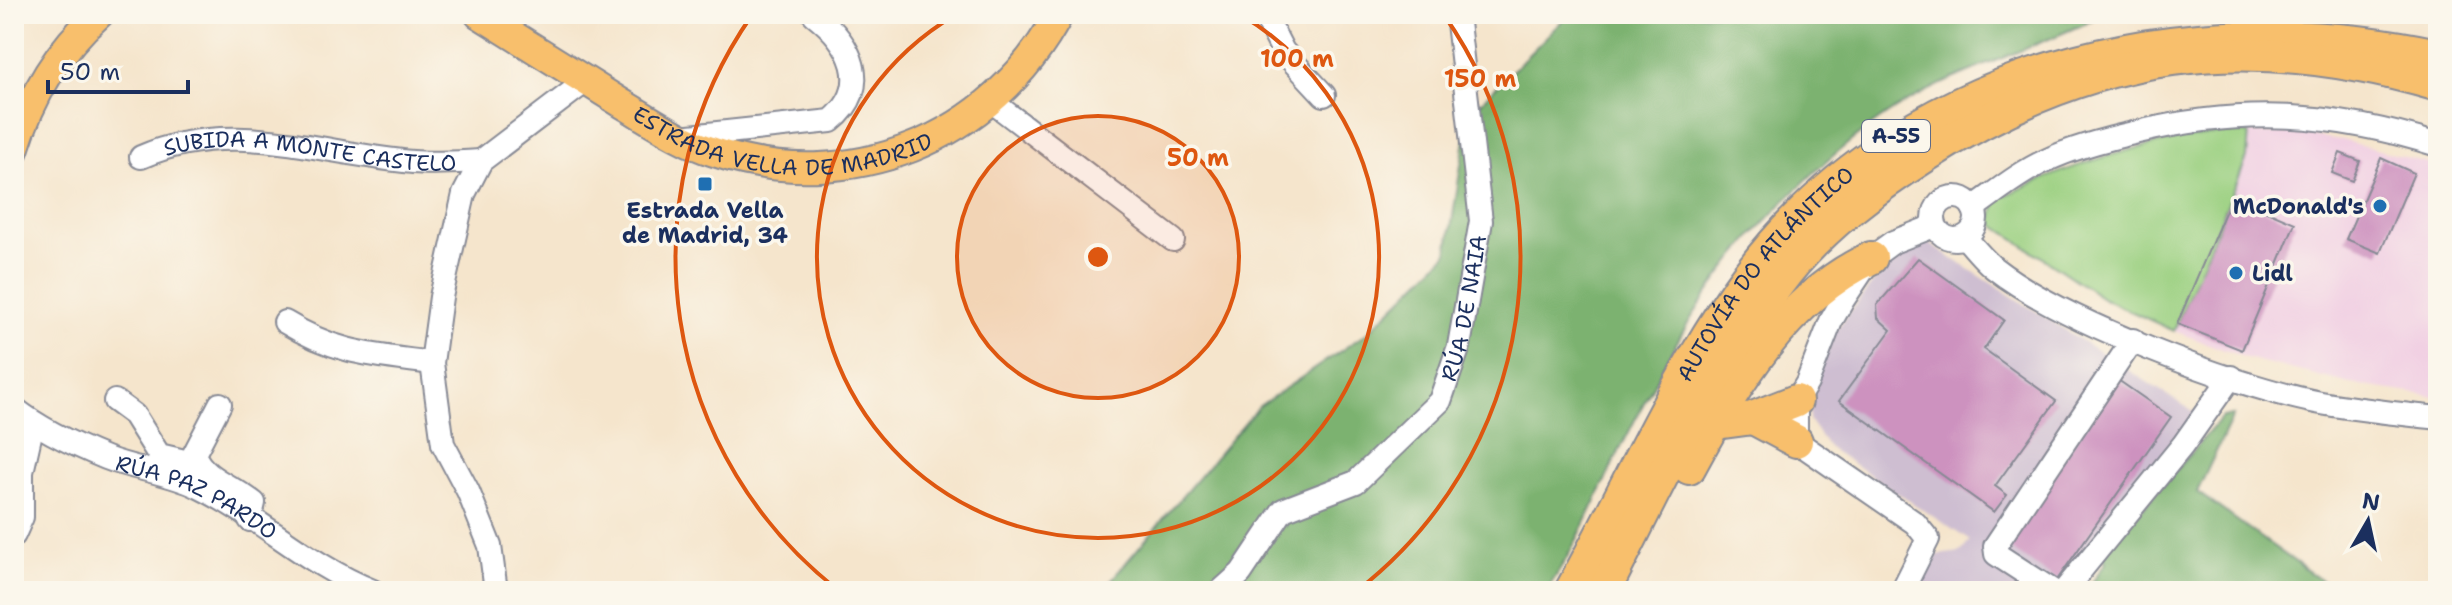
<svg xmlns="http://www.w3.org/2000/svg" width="2452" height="605" viewBox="0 0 2452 605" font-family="'Shantell Sans',sans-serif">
	<rect width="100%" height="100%" fill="#fbf7ec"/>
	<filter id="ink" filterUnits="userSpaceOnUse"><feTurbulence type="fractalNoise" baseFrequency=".0125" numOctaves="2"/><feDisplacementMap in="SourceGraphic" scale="16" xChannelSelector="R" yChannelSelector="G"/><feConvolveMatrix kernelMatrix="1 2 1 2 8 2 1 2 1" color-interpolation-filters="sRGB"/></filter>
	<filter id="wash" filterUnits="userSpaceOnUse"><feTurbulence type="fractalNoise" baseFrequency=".006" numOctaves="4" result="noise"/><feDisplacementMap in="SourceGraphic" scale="32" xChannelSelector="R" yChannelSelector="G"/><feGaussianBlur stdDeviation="1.8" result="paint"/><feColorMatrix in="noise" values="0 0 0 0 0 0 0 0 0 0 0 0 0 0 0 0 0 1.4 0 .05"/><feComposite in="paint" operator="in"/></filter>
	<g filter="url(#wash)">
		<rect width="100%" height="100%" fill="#f5e5cc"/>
		<polygon fill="#f1d0e3" points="2249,133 2298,134 2342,140 2438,166 2438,397 2351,384 2246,358 2174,331 2247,158"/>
		<polygon fill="#cebed1" points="1911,243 1928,243 2207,420 2069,591 1916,591 1937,555 1961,552 1970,541 1828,447 1809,420 1813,384 1836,330 1895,255"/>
		<path fill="#9bd081" stroke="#5b8070" stroke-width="2" d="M2223,133H2249L2247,158L2174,331L2104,299L1991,223L1996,200C2073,163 2139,143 2223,133Z"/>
		<g fill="#7cb26f" stroke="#4c7066" stroke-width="2">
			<path d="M1569,14H2104C2036,49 1959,69 1894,110C1821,157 1737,243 1692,317C1663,364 1638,413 1614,462C1593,506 1574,551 1546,591H1102L1258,407L1367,333L1447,254L1469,114Z"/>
			<polygon points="2233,416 2197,492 2336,591 2086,591 2106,562 2102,555 2222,417"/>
		</g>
		<g id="blocks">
			<g fill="#cd92bf">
				<polygon points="2340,153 2360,161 2352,181 2332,173"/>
				<polygon points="2381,158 2414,173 2380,253 2346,239"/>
				<polygon points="2232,196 2295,223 2242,350 2177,324"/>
				<polygon points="1918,258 2004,320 1984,349 2056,401 1995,486 2007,495 1994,512 1839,401 1891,330 1878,318 1877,305"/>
				<polygon points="2118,380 2171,417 2057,580 2002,544"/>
			</g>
		</g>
	</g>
	<g filter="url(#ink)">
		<use href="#blocks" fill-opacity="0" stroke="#888a95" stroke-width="2"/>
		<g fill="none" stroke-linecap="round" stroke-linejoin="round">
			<g stroke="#888a95" stroke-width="26">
				<g id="minor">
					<polyline points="1264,14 1283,51 1324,95"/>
					<polyline points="991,101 1173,240"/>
					<path d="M680,137L831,121C874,86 851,43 814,14"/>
					<path id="s1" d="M141,157C232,117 319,154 413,162C435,164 459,162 481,161"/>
					<circle cx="1955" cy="218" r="21"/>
					<path d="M1973,208C1996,192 2019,173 2045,161C2074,147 2106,139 2138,132C2245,107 2332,112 2438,145"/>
					<path d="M1965,237C1974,248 1984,260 1994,268C2062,321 2231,385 2316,402C2357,410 2397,413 2438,418"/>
					<path d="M285,322C337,354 373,355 432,363"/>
					<polyline points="115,401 134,415 159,455 197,464"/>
					<path d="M220,404L194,454C203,479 234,486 254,503L250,520"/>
					<path id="s2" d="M14,408C40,429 74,445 106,458C136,470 169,472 199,487C260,517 309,566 373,591"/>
					<polyline points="14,535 22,517 22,472 33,423"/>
					<polyline points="496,591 490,546 468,491 443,444 432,363 441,297 464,194 481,161 586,81"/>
					<path id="s3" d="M1221,591L1241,573L1283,510L1356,482L1440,401L1459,346L1481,221L1457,14"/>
					<polyline points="1902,591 1928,539 1915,523 1796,441 1796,401 1807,383 1831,321 1843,300 1871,258 1893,242 1934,226"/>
					<polyline points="2053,591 1996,554 1995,546 2133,340"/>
					<polyline points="2064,591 2183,445 2231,377"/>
				</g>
			</g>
			<g stroke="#888a95" stroke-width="32">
				<g id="major">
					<path id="s4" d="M479,14C527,44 575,74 623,104C652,121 682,142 714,152C849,197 993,140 1059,14"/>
					<path d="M14,150C30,98 58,50 99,14"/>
				</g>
			</g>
			<g stroke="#888a95" stroke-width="36">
				<g id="highway">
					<polyline points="1753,418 1796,441"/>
					<polyline points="1716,423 1753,418 1796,401"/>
					<path d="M1689,468C1732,388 1786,297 1871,258"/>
					<path id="s5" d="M1571,591C1626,491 1673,383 1738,289C1893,68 2183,0 2438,55"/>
					<path d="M1604,591C1660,482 1710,368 1787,272C1825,225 1875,188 1925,156C2094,48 2246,29 2438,85"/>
				</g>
			</g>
			<use href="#minor" stroke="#fff" stroke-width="22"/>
			<use href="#major" stroke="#f8bf6c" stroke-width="28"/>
			<use href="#highway" stroke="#f8bf6c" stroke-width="32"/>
		</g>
	</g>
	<circle cx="1098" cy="257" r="141" fill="#de5710" fill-opacity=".12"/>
	<g fill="none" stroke="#de5710" stroke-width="4">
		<circle cx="1098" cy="257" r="141"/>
		<path d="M1241 15A281 281 0 1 1 955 15"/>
		<path d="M838 590A422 422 0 0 1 752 15M1444 15A422 422 0 0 1 1358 590"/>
	</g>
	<g fill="#1f6fb2" stroke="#fbf7ec" stroke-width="3">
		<rect x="697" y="176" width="16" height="16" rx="4"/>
		<circle cx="2380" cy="206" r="8"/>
		<circle cx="2236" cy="273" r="8"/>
	</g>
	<g text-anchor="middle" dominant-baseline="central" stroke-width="7" stroke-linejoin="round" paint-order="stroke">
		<rect fill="#fbf7ec" stroke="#5e6b89" stroke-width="2" x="1862" y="120" width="68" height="32" rx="6"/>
		<g font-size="20" font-weight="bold" fill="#1b2f5e">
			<text x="1896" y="136">A-55</text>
		</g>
		<g font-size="22" fill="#1b2f5e" stroke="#fbf7ec">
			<text stroke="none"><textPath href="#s4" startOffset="340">ESTRADA VELLA DE MADRID</textPath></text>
			<text stroke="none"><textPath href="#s1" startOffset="172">SUBIDA A MONTE CASTELO</textPath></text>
			<text stroke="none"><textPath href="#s5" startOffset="374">AUTOVÍA DO ATLÁNTICO</textPath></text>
			<text stroke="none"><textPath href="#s3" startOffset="394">RÚA DE NAIA</textPath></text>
			<text stroke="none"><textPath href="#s2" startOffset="204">RÚA PAZ PARDO</textPath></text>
		</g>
		<g font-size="22" font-weight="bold" fill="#1b2f5e" stroke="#fbf7ec" text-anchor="end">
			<text x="2364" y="206">McDonald's</text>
			<text x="705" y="210" text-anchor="middle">Estrada Vella<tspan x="705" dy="25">de Madrid, 34</tspan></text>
			<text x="2252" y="273" text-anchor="start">Lidl</text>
		</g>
	</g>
	<circle cx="1098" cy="257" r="12" fill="#de5710" stroke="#fbf7ec" stroke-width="4"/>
	<g font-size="24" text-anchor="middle" font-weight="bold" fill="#de5710" stroke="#fbf7ec" stroke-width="7" stroke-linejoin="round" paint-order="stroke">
		<text x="1297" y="67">100 m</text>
		<text x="1480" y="87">150 m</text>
		<text x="1198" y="166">50 m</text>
	</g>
	<rect width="2452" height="605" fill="none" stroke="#fbf7ec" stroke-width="48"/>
	<g transform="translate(2368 521) rotate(9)" stroke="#fbf7ec" stroke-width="6" paint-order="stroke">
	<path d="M0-6L14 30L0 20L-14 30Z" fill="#1b2f5e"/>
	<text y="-12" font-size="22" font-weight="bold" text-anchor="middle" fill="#1b2f5e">N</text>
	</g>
	<path d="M48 80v12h140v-12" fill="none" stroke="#1b2f5e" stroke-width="4"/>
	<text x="60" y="80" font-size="24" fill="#1b2f5e" stroke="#fbf7ec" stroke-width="6" paint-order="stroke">50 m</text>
</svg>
